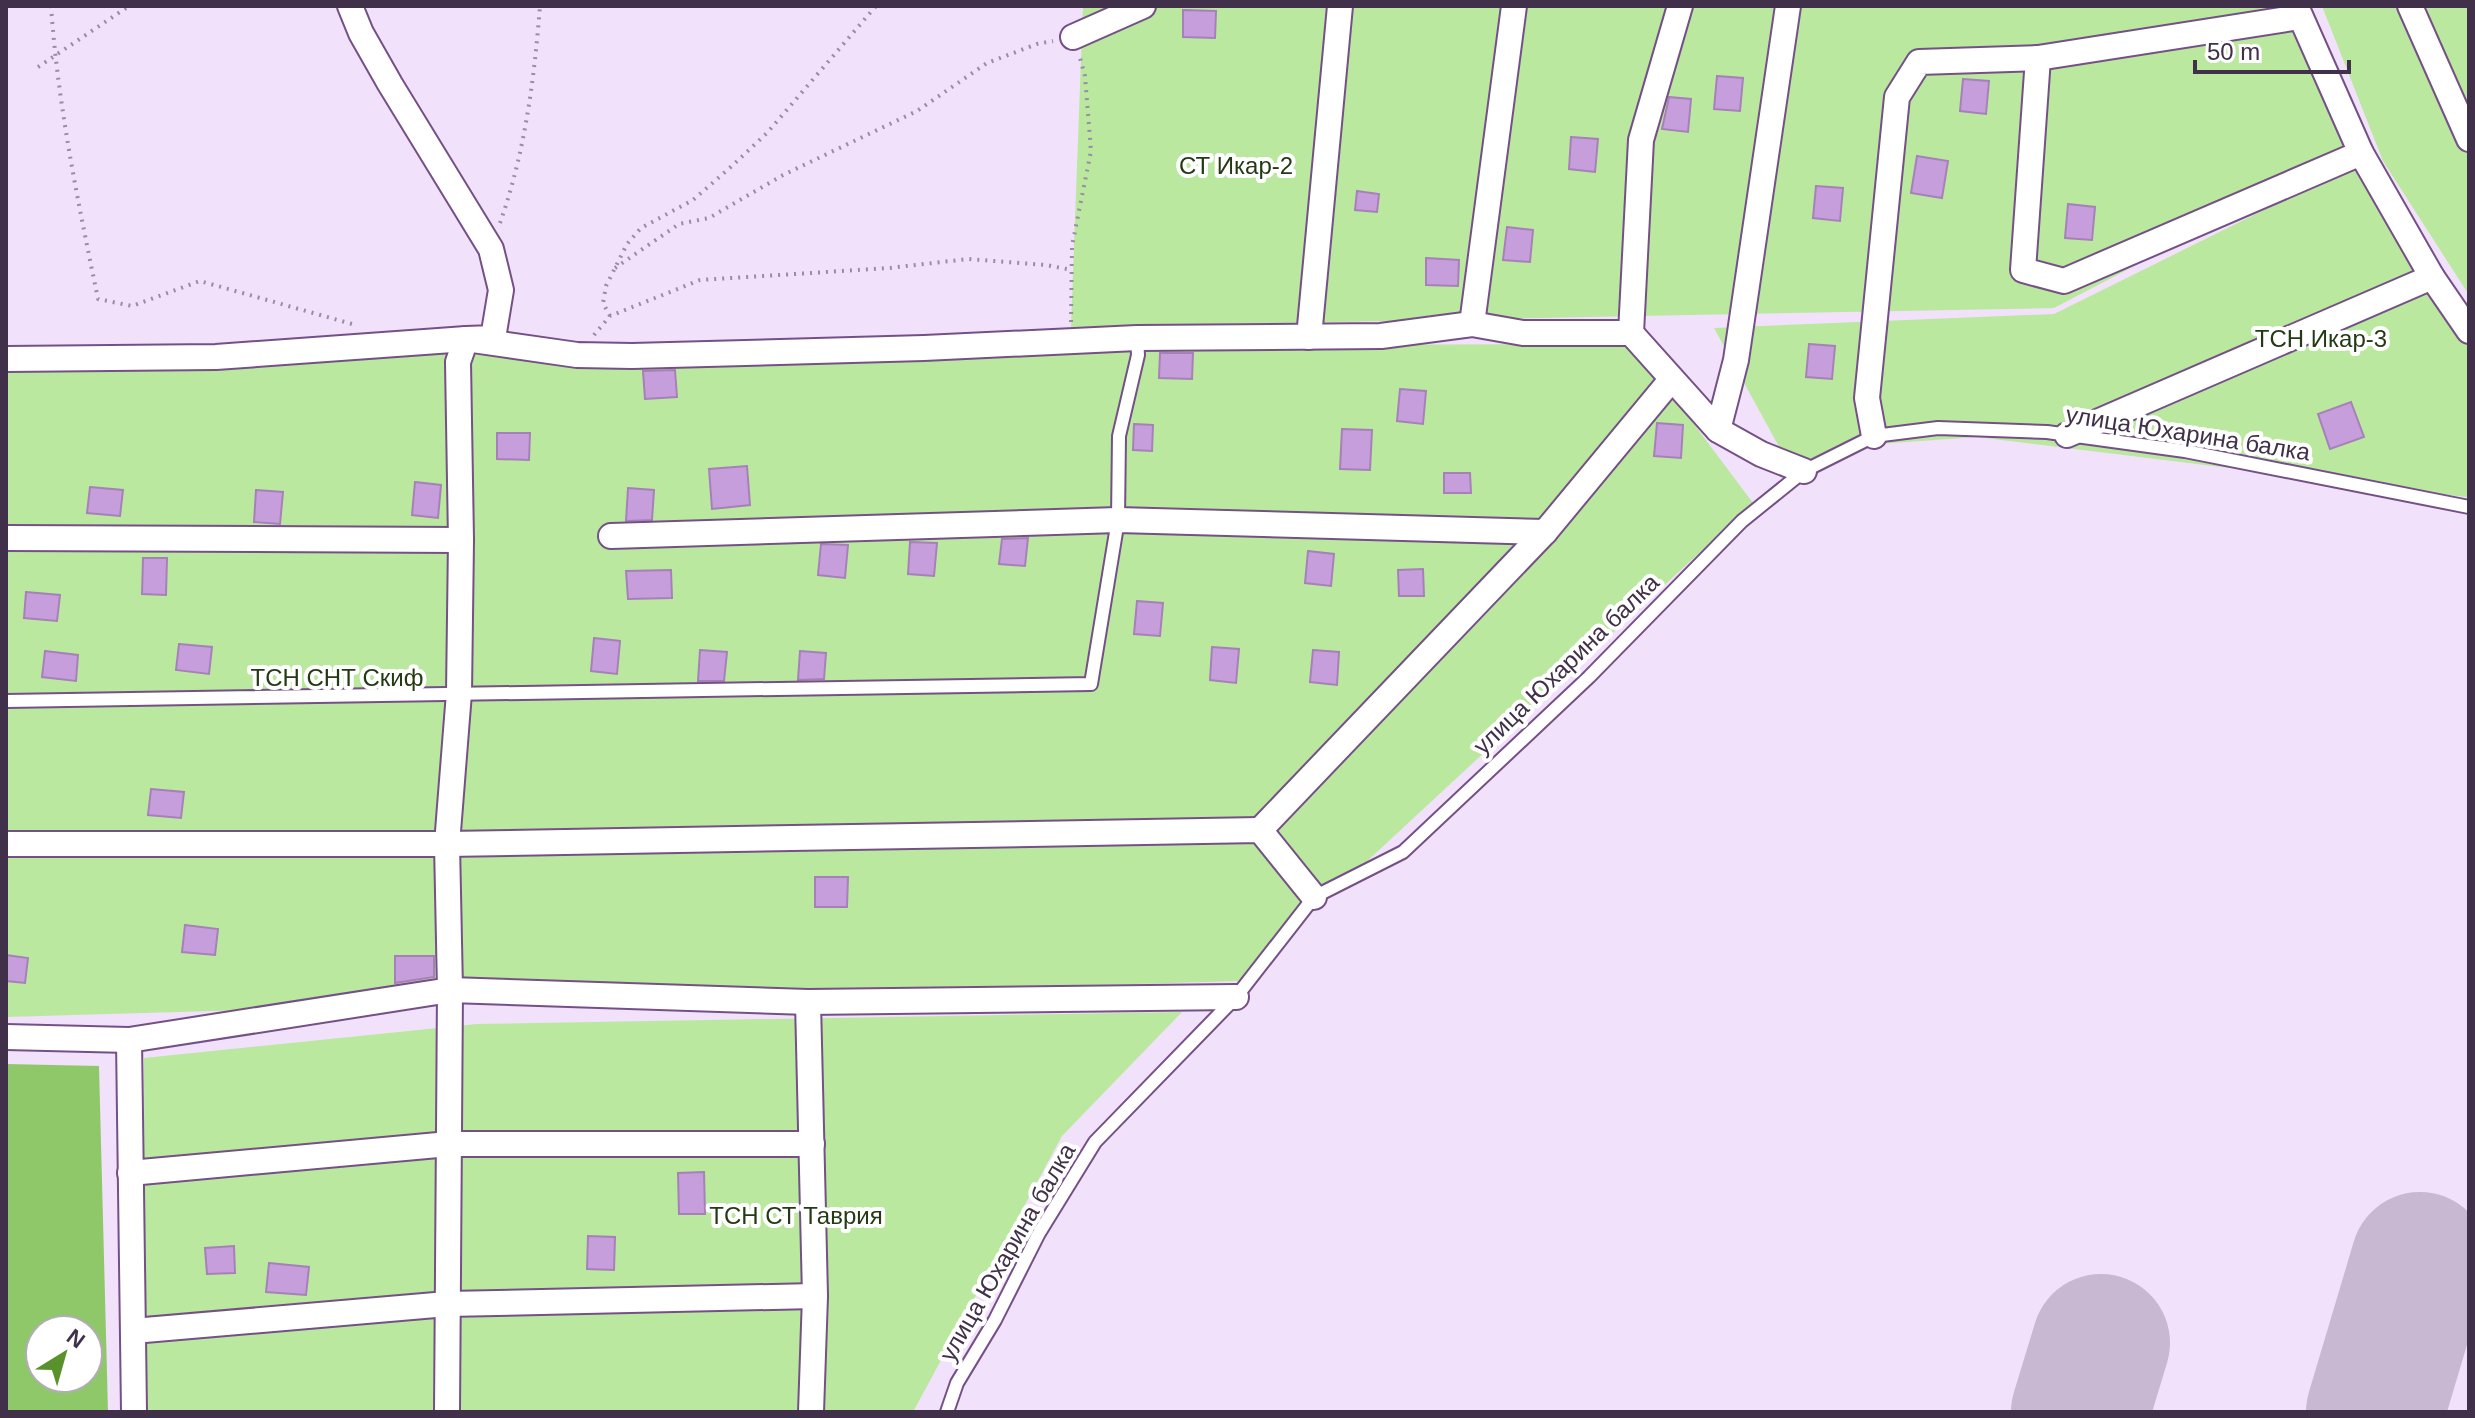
<svg xmlns="http://www.w3.org/2000/svg" width="2475" height="1418" viewBox="0 0 2475 1418" font-family="Arial,sans-serif">
	<rect width="100%" height="100%" fill="#f2e1fb"/>
	<g fill="#bae89e">
		<polygon points="1083,6 2307,6 2364,146 2054,308 1071,327"/>
		<polygon points="2322,6 2469,6 2469,295 2383,161"/>
		<polygon points="2371,157 2469,311 2469,495 2466,497 1977,437 1879,444 1788,463 1714,328 2054,314"/>
		<polygon points="1634,344 1753,503 1238,981 6,1017 6,348"/>
		<polygon points="1182,1012 1062,1136 913,1412 145,1412 144,1058 477,1024"/>
	</g>
	<path fill="#8ec868" fill-rule="evenodd" d="M6,1064L99,1066L108,1412H6ZM40,1330H88V1378H40Z"/>
	<g fill="none" stroke-linecap="round" stroke-linejoin="round">
		<g stroke="#c8b8d1" stroke-width="138">
			<polyline points="2080,1412 2101,1343"/>
			<polyline points="2375,1412 2420,1261"/>
		</g>
	</g>
	<g fill="#c69edb" stroke="#a780ba" stroke-width="2">
		<polygon points="1183,10 1216,11 1215,38 1183,37"/>
		<polygon points="1717,76 1743,78 1740,111 1714,109"/>
		<polygon points="1963,79 1989,81 1986,114 1960,111"/>
		<polygon points="1669,97 1691,99 1688,132 1662,129"/>
		<polygon points="1571,137 1598,139 1595,172 1569,169"/>
		<polygon points="1917,156 1948,161 1942,198 1911,193"/>
		<polygon points="1816,186 1843,188 1840,221 1813,218"/>
		<polygon points="1357,191 1379,194 1377,212 1355,210"/>
		<polygon points="2068,204 2095,207 2092,240 2065,238"/>
		<polygon points="1507,227 1533,230 1530,262 1503,260"/>
		<polygon points="1426,258 1459,260 1458,286 1426,285"/>
		<polygon points="1809,344 1835,346 1832,379 1806,377"/>
		<polygon points="1160,353 1193,353 1192,379 1159,378"/>
		<polygon points="675,370 677,397 645,399 643,371"/>
		<polygon points="1400,389 1426,391 1423,424 1397,421"/>
		<polygon points="2351,402 2364,437 2330,449 2318,414"/>
		<polygon points="1657,423 1683,425 1681,458 1654,456"/>
		<polygon points="1134,424 1153,425 1152,451 1133,450"/>
		<polygon points="1342,429 1372,430 1370,470 1340,469"/>
		<polygon points="497,433 530,433 529,460 497,459"/>
		<polygon points="747,466 750,505 712,509 709,469"/>
		<polygon points="1444,473 1470,473 1471,493 1444,493"/>
		<polygon points="415,482 441,485 438,518 412,515"/>
		<polygon points="90,487 123,490 120,516 87,513"/>
		<polygon points="628,488 654,490 652,520 626,521"/>
		<polygon points="256,490 283,492 280,524 254,522"/>
		<polygon points="1028,538 1025,566 999,564 1002,539"/>
		<polygon points="910,542 937,543 934,576 908,574"/>
		<polygon points="821,544 848,545 845,578 818,575"/>
		<polygon points="1308,551 1334,554 1331,586 1305,583"/>
		<polygon points="143,558 167,558 166,595 142,594"/>
		<polygon points="1423,569 1424,596 1399,596 1398,570"/>
		<polygon points="671,570 672,598 628,599 626,571"/>
		<polygon points="26,592 60,595 57,621 24,618"/>
		<polygon points="1137,601 1163,603 1160,636 1134,634"/>
		<polygon points="594,638 620,641 617,674 591,671"/>
		<polygon points="179,644 212,647 209,674 176,670"/>
		<polygon points="1212,647 1239,649 1236,683 1210,680"/>
		<polygon points="700,650 727,652 724,681 698,681"/>
		<polygon points="1313,650 1339,652 1337,685 1310,682"/>
		<polygon points="45,651 78,655 76,681 42,677"/>
		<polygon points="800,651 826,653 824,679 798,680"/>
		<polygon points="151,789 184,792 181,818 148,815"/>
		<polygon points="815,877 848,877 847,907 815,907"/>
		<polygon points="185,925 218,929 215,955 182,952"/>
		<polygon points="6,955 28,958 25,983 6,981"/>
		<polygon points="395,956 434,956 434,977 395,983"/>
		<polygon points="704,1172 705,1214 679,1214 678,1173"/>
		<polygon points="588,1236 615,1237 614,1270 587,1269"/>
		<polygon points="234,1246 235,1273 207,1274 205,1248"/>
		<polygon points="269,1263 309,1267 306,1295 266,1292"/>
	</g>
	<g fill="none" stroke-linecap="round" stroke-linejoin="round">
		<g stroke="#755087" stroke-width="16">
			<g id="lane">
				<polyline points="6,701 1091,684 1118,520 1119,436 1138,355 1137,338"/>
				<polyline points="947,1412 957,1383 995,1320 1039,1233 1095,1142 1236,997 1314,897 1403,852 1589,677 1742,521 1804,471 1874,436 1938,428 2047,432 2185,451 2469,507"/>
			</g>
		</g>
		<g stroke="#755087" stroke-width="28">
			<g id="street">
				<polyline points="350,6 361,33 390,84 491,249 501,290 493,338 466,339 458,362 461,540 459,693 447,844 450,990 447,1412"/>
				<polyline points="2296,6 2361,153 2432,277 2469,331"/>
				<polyline points="2410,6 2469,139"/>
				<polyline points="1073,37 1143,6"/>
				<polyline points="2038,58 2023,270 2064,281 2361,153"/>
				<polyline points="1472,324 1514,6"/>
				<polyline points="1631,333 1641,140 1680,6"/>
				<polyline points="1309,337 1340,6"/>
				<polyline points="6,359 216,357 466,339 577,355 632,356 924,348 1137,338 1381,336 1472,324 1523,333 1631,333 1718,430 1761,454 1804,471"/>
				<polyline points="1718,430 1736,360 1788,6"/>
				<polyline points="2067,435 2432,277"/>
				<polyline points="1874,436 1867,398 1897,97 1919,62 2038,58 2300,17"/>
				<polyline points="611,536 1118,520 1545,532 1671,380"/>
				<polyline points="6,538 461,540"/>
				<polyline points="1260,830 1545,532"/>
				<polyline points="6,844 447,844 1260,830 1314,897"/>
				<polyline points="808,1002 815,1296 811,1412"/>
				<polyline points="6,1037 129,1040 450,990 808,1002 1236,997"/>
				<polyline points="129,1040 134,1412"/>
				<polyline points="130,1173 449,1144 812,1144"/>
				<polyline points="133,1331 447,1304 815,1296"/>
			</g>
		</g>
		<g stroke="#9b8ba4" stroke-width="4" stroke-dasharray="2 6" stroke-linecap="butt">
			<path d="M51,6C58,106 78,202 98,299L132,306L200,281L352,324"/>
			<polyline points="38,67 129,6"/>
			<path d="M500,223C525,152 534,81 540,6"/>
			<polyline points="615,268 679,224 709,218 783,175 917,111 987,63 1037,44 1053,41"/>
			<polyline points="610,316 603,303 606,286 627,244 641,228 693,200 733,165 767,133 876,6"/>
			<polyline points="1071,322 1072,246 1091,151 1085,76 1080,58"/>
			<polyline points="594,335 610,316 700,280 889,268 968,259 1046,265 1072,270"/>
		</g>
		<use href="#lane" stroke="#fff" stroke-width="12"/>
		<use href="#street" stroke="#fff" stroke-width="24"/>
	</g>
	<g text-anchor="middle" dominant-baseline="central" stroke-width="8" stroke-linejoin="round" paint-order="stroke">
		<g font-size="24" fill="#243a14" stroke="#fff">
			<text x="1236" y="165">СТ Икар-2</text>
			<text x="2321" y="338">ТСН Икар-3</text>
			<text x="337" y="677">ТСН СНТ Скиф</text>
			<text x="796" y="1215">ТСН СТ Таврия</text>
		</g>
		<g font-size="24" fill="#403049" stroke="#fff">
			<text transform="translate(2188 433) rotate(9)">улица Юхарина балка</text>
			<text transform="translate(1566 664) rotate(-44)">улица Юхарина балка</text>
			<text transform="translate(1007 1252) rotate(-60)">улица Юхарина балка</text>
		</g>
	</g>
	<rect width="2475" height="1418" fill="none" stroke="#403049" stroke-width="16"/>
	<g transform="translate(64 1354) rotate(37)"><circle r="38" fill="#ffffff" stroke="#b3acb6" stroke-width="2"/>
	<path d="M0-6L14 30L0 20L-14 30Z" fill="#59912d"/>
	<text y="-12" font-size="22" font-weight="bold" text-anchor="middle" fill="#403049">N</text>
	</g>
	<path d="M2195 60v12h154v-12" fill="none" stroke="#403049" stroke-width="4"/>
	<text x="2207" y="60" font-size="24" fill="#403049" stroke="#ffffff" stroke-width="6" paint-order="stroke">50 m</text>
</svg>
